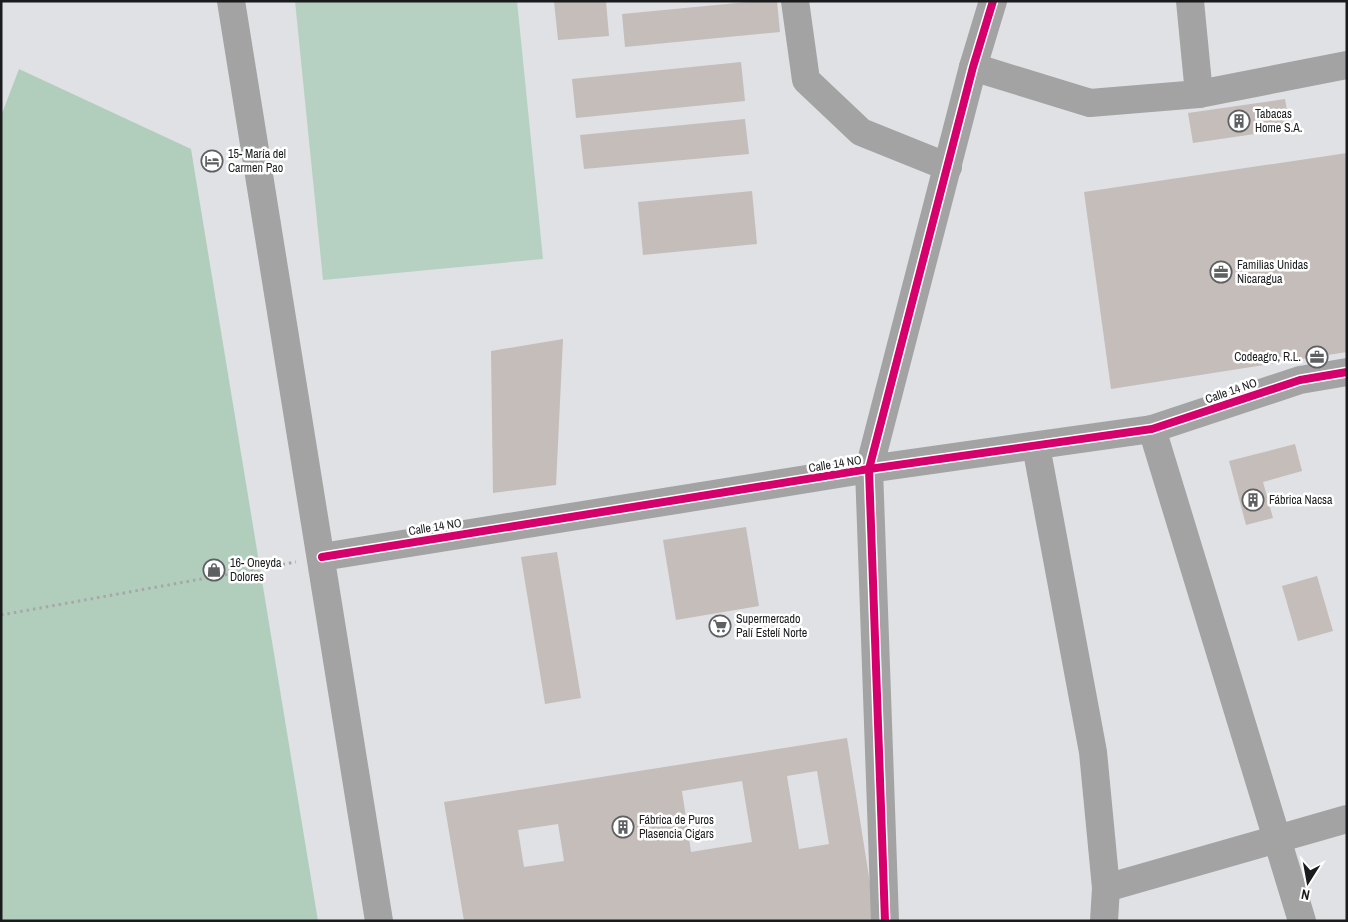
<svg xmlns="http://www.w3.org/2000/svg" width="1348" height="922" viewBox="0 0 1348 922" font-family="'Archivo Narrow',sans-serif">
	<rect width="100%" height="100%" fill="#dfe1e4"/>
	<polygon fill="#b6d1c1" points="295,1 517,1 543,259 323,280"/>
	<polygon fill="#b1cebd" points="19,69 191,149 318,921 1,921 1,116"/>
	<g fill="#c5bdb9" fill-rule="evenodd">
		<polygon points="554,1 606,1 609,36 558,40"/>
		<polygon points="758,1 777,1 780,32 625,47 622,14"/>
		<polygon points="741,62 745,101 576,118 572,79"/>
		<polygon points="1285,99 1290,129 1193,143 1188,113"/>
		<polygon points="745,119 749,154 584,169 580,135"/>
		<polygon points="1347,153 1347,352 1111,389 1084,192"/>
		<polygon points="752,191 757,244 643,255 638,202"/>
		<polygon points="563,339 556,485 493,493 491,351"/>
		<polygon points="1295,444 1302,471 1263,482 1273,518 1246,525 1229,461"/>
		<polygon points="746,527 759,606 676,620 663,540"/>
		<polygon points="557,552 581,698 545,704 521,557"/>
		<polygon points="1317,576 1333,631 1298,641 1282,586"/>
		<path d="M847,738L876,921H464L444,802ZM817,771L829,844L799,849L787,776ZM742,781L752,842L691,852L682,791ZM558,824L564,861L524,867L518,830Z"/>
	</g>
	<g fill="none" stroke-linecap="round" stroke-linejoin="round">
		<polyline stroke="#a7a7a8" stroke-width="3" stroke-dasharray="2.5 4" stroke-linecap="butt" points="1,615 296,562"/>
		<g stroke="#a3a3a3" stroke-width="28">
			<polyline points="231,1 379,921"/>
			<polyline points="795,1 806,80 861,132 948,167"/>
			<polyline points="1190,1 1199,94"/>
			<polyline points="973,67 1090,103 1199,94 1347,65"/>
			<polyline points="1152,429 1302,921"/>
			<polyline points="1036,446 1093,752 1106,888 1104,921"/>
			<polyline points="322,557 869,469 1152,429 1300,380 1347,372"/>
			<polyline points="1106,888 1347,819"/>
			<polyline points="885,921 869,469 973,67 993,1"/>
		</g>
		<g stroke="#fff" stroke-width="11">
			<g id="cycleway">
				<polyline points="322,557 869,469 1152,429 1300,380 1347,372"/>
				<polyline points="885,921 869,469 973,67 993,1"/>
			</g>
		</g>
		<use href="#cycleway" stroke="#d6006c" stroke-width="8"/>
	</g>
	<defs>
		<g id="building-ring" transform="scale(1.125)"><circle r="9.5" fill="#fff" stroke="#5f6062" stroke-width="1.5"/><path d="M-4-6H4V6H1V3H-1V6H-4ZM-2.5-4.3h1.7v1.8h-1.7ZM.8-4.3h1.7v1.8H.8ZM-2.5-1h1.7V.8h-1.7ZM.8-1h1.7V.8H.8Z" fill="#5f6062"/></g>
		<g id="hotel-ring" transform="scale(1.125)"><circle r="9.5" fill="#fff" stroke="#5f6062" stroke-width="1.5"/><path d="M-6-4.5h1.5V1H6V5H4.5V3h-9V5H-6ZM-4 0a1.8 1.8 0 1 1 3.6 0ZM.5 0V-2.5h3Q6-2.5 6 0Z" fill="#5f6062"/></g>
		<g id="office-ring" transform="scale(1.125)"><circle r="9.5" fill="#fff" stroke="#5f6062" stroke-width="1.5"/><path d="M-6-3h4V-5.5h4V-3h4V5H-6ZM-1-4.5V-3h2v-1.5ZM-6 0V1H6V0Z" fill="#5f6062"/></g>
		<g id="shop-ring" transform="scale(1.125)"><circle r="9.5" fill="#fff" stroke="#5f6062" stroke-width="1.5"/><path d="M-5-2.5h2.3a2.7 3.5 0 0 1 5.4 0H5L5.5 6h-11ZM-1.5-2.5h3a1.5 2.3 0 0 0-3 0Z" fill="#5f6062"/></g>
		<g id="supermarket-ring" transform="scale(1.125)"><circle r="9.5" fill="#fff" stroke="#5f6062" stroke-width="1.5"/><path d="M-6-5.5h2.5l.6 2H6L4.5 2H-2.5L-4.4-4H-6ZM-1.5 3.2a1.3 1.3 0 1 0 .1 0ZM3 3.2a1.3 1.3 0 1 0 .1 0Z" fill="#5f6062"/></g>
	</defs>
	<g fill-rule="evenodd">
		<use href="#building-ring" x="1239" y="121"/>
		<use href="#hotel-ring" x="212" y="161"/>
		<use href="#office-ring" x="1221" y="272"/>
		<use href="#office-ring" x="1317" y="357"/>
		<use href="#building-ring" x="1253" y="500"/>
		<use href="#shop-ring" x="214" y="570"/>
		<use href="#supermarket-ring" x="720" y="626"/>
		<use href="#building-ring" x="623" y="827"/>
	</g>
	<g text-anchor="middle" dominant-baseline="central" stroke-width="5" stroke-linejoin="round" paint-order="stroke">
		<g font-size="12" fill="#1a1b1c" stroke="#fff" text-anchor="start">
			<text x="1255" y="114">Tabacas<tspan x="1255" dy="14">Home S.A.</tspan></text>
			<text x="228" y="154">15- María del<tspan x="228" dy="14">Carmen Pao</tspan></text>
			<text x="1237" y="265">Familias Unidas<tspan x="1237" dy="14">Nicaragua</tspan></text>
			<text x="1301" y="357" text-anchor="end">Codeagro, R.L.</text>
			<text x="1269" y="500">Fábrica Nacsa</text>
			<text x="230" y="563">16- Oneyda<tspan x="230" dy="14">Dolores</tspan></text>
			<text x="736" y="619">Supermercado<tspan x="736" dy="14">Palí Estelí Norte</tspan></text>
			<text x="639" y="820">Fábrica de Puros<tspan x="639" dy="14">Plasencia Cigars</tspan></text>
		</g>
		<g font-size="12" fill="#1a1b1c" stroke="#fff">
			<text transform="translate(1231 391) rotate(-19)">Calle 14 NO</text>
			<text transform="translate(835 464) rotate(-9)">Calle 14 NO</text>
			<text transform="translate(435 527) rotate(-9)">Calle 14 NO</text>
		</g>
	</g>
	<rect width="1348" height="922" fill="none" stroke="#1a1b1c" stroke-width="5"/>
	<g transform="translate(1308 882) rotate(191)" stroke="#ffffff" stroke-width="4" paint-order="stroke">
	<path d="M0-4L9 19L0 12L-9 19Z" fill="#1a1b1c"/>
	<text y="-8" font-size="14" font-weight="bold" text-anchor="middle" fill="#1a1b1c">N</text>
	</g>
</svg>
